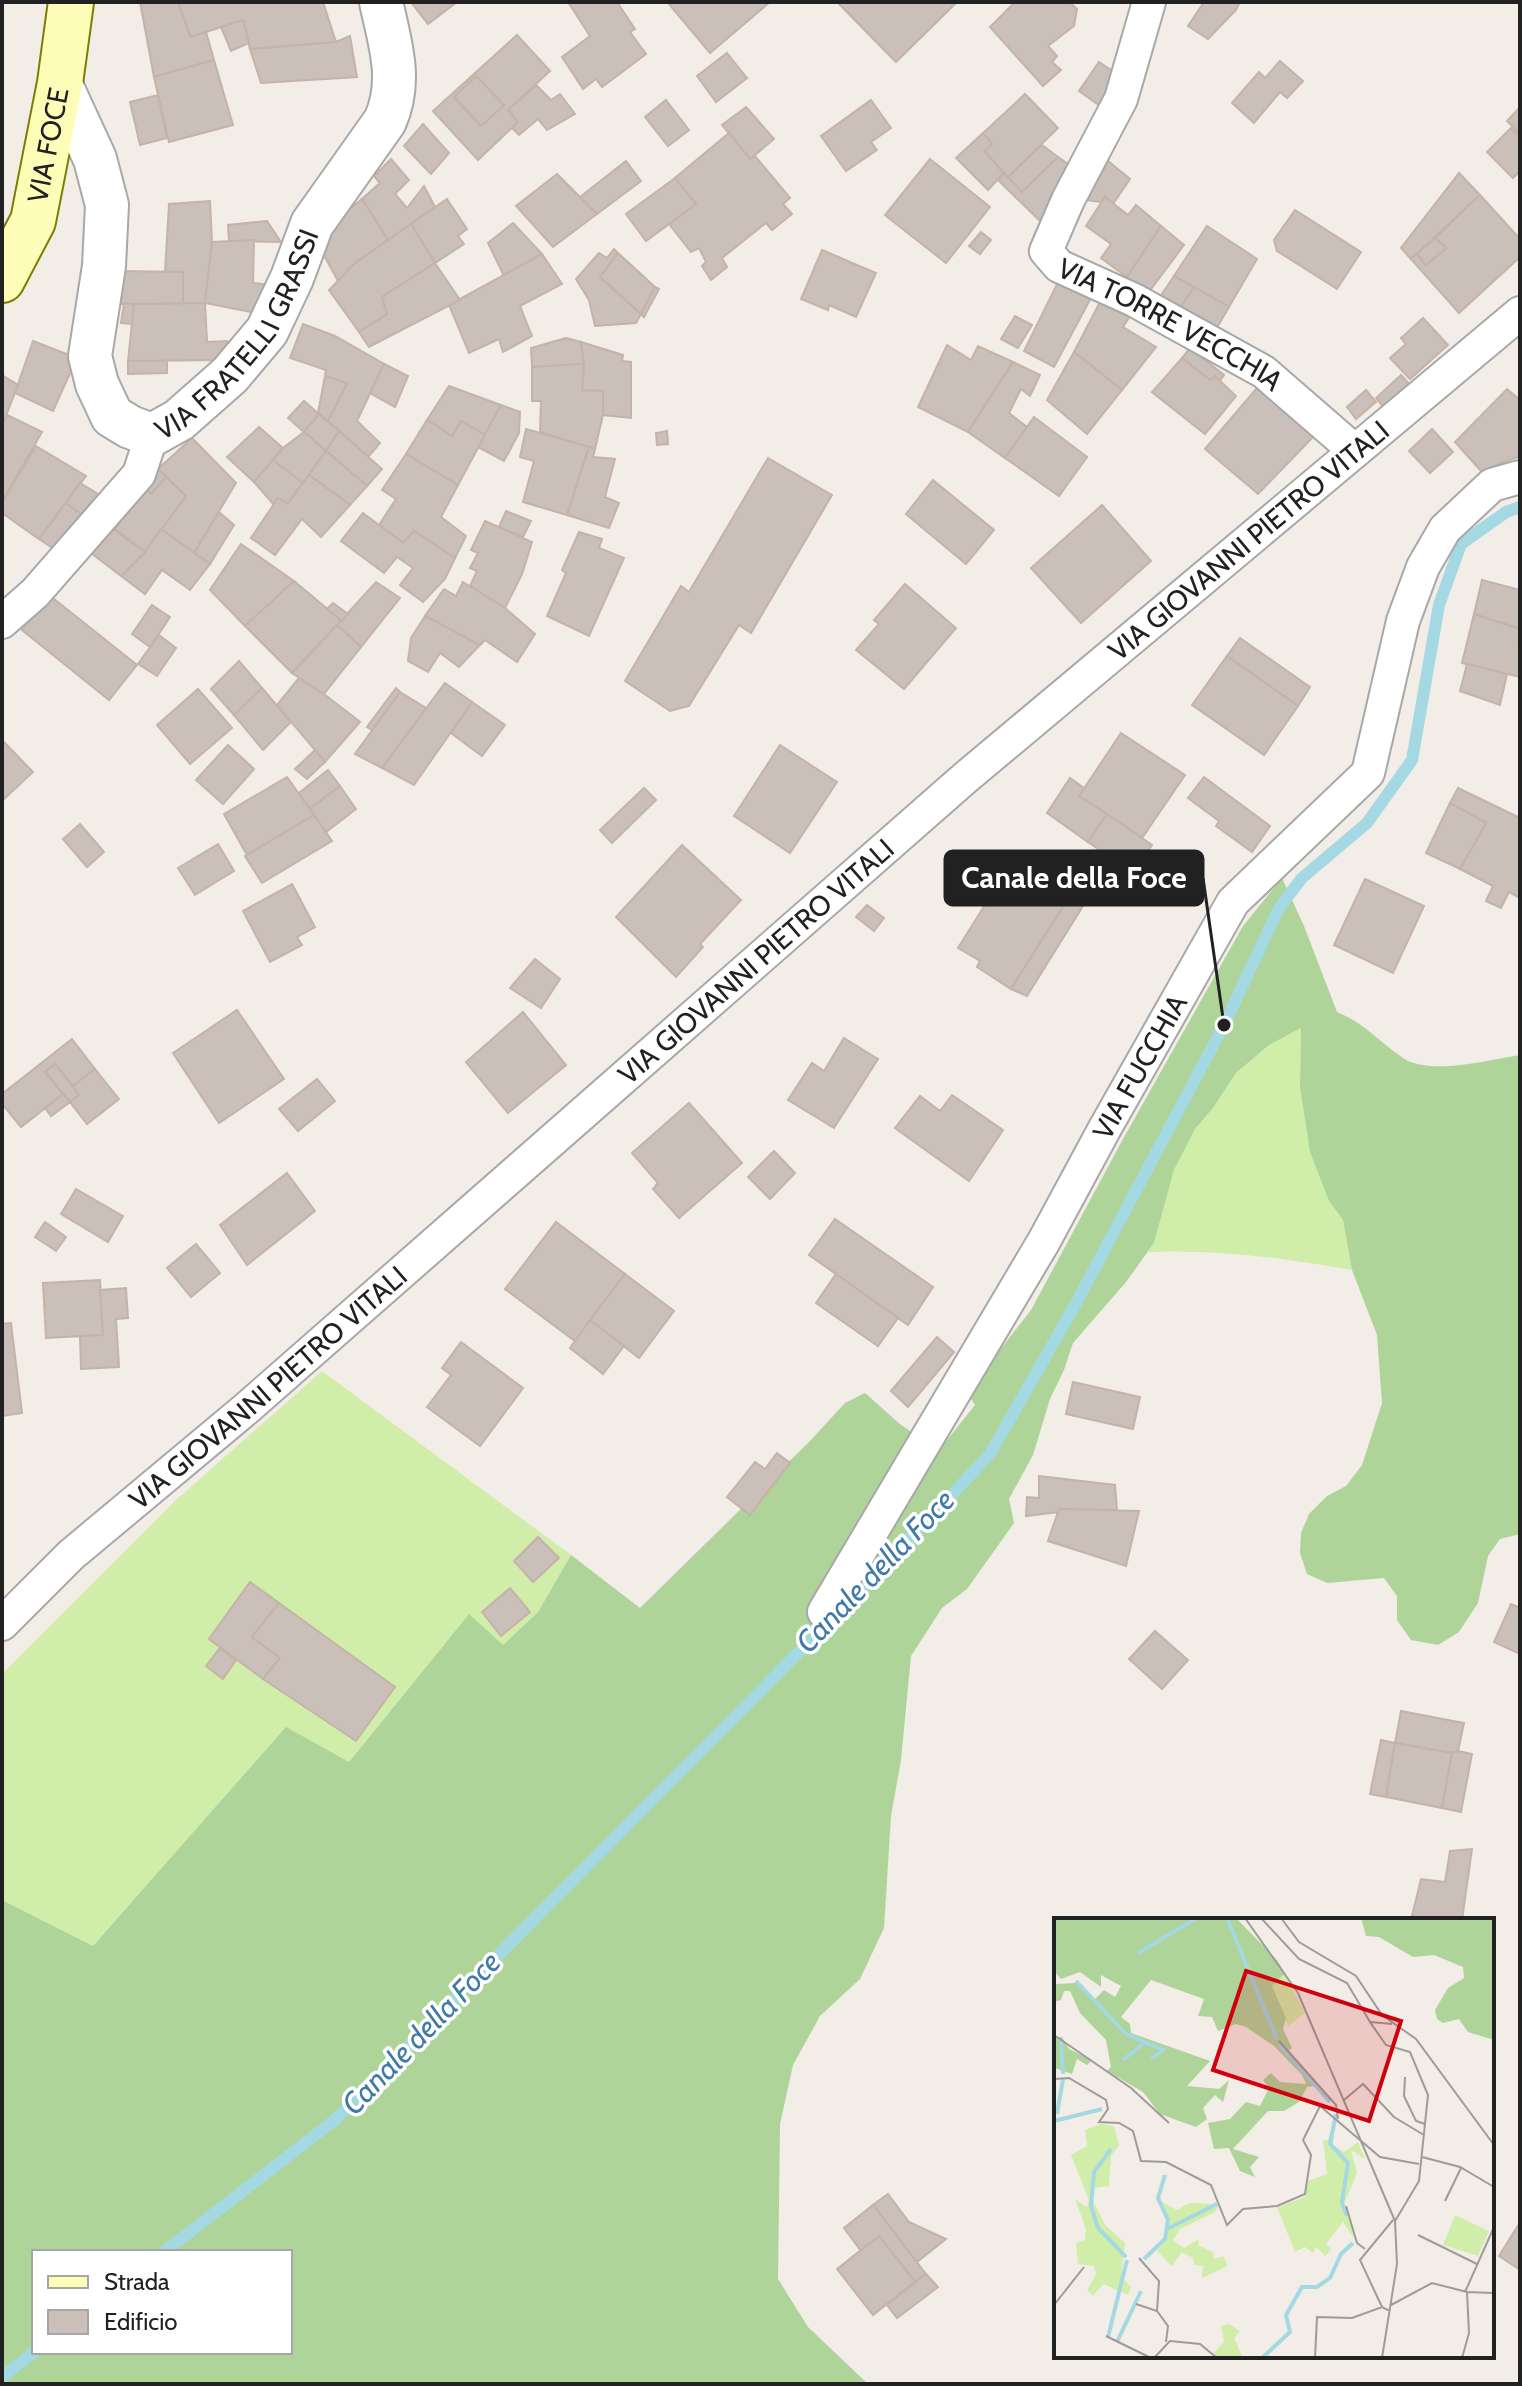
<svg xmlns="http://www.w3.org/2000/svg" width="1522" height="2386" viewBox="0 0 1522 2386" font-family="Cabin,sans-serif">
	<rect width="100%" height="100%" fill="#f2ede7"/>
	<g fill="#d0eeaa">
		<path d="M1301,1028L1300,1087L1329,1201L1343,1220L1352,1270C1284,1258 1217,1249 1148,1252L1154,1243L1174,1170L1195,1129L1213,1108L1236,1073L1269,1045Z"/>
		<polygon points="322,1371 571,1555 538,1612 502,1646 469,1614 349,1762 286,1728 93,1946 2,1900 2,1674 175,1501"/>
	</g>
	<path fill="#aed499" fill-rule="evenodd" d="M1282,878L1304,926L1337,1012C1366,1024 1378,1041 1403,1058C1431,1076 1488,1060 1520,1055V1534L1500,1539L1488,1556L1478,1603L1459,1632L1438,1645L1411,1640L1397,1620V1596L1384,1578L1327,1583L1307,1574L1300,1553L1301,1533L1309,1514L1327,1496L1346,1486L1362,1465L1382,1403L1377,1335L1352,1270L1343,1220L1329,1201L1310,1152L1300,1087L1301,1028L1269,1045L1236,1073L1213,1108L1195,1129L1174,1170L1154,1243L1126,1282L1073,1343L1064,1370L1050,1399L1033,1455L1009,1499L1014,1523L967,1589L942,1608L911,1656L901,1760L891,1816L884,1928L860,1979L820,2016L793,2065L780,2124L778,2279L808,2327L868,2384H2V1900L93,1946L286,1727L349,1762L469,1614L503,1645L538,1612L571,1555L640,1608L810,1441L845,1403L865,1393L901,1425L939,1450L975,1405L967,1392L1031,1310L1123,1139L1243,926ZM34,2252H290V2352H34Z"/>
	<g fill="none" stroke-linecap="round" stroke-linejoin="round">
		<g stroke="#a4d8e2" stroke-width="12">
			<polyline points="164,2252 336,2119 895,1555 990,1454 1075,1305 1224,1025 1279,908 1302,878 1367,823 1412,760 1439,605 1461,544 1506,512 1520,507"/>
			<polyline points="2,2377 34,2352"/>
		</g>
	</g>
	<g fill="#cabfb9" stroke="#c5b3a8" stroke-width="2" fill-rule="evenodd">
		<polygon points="140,2 178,2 191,37 206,32 214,60 154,77"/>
		<polygon points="178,2 323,2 336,42 250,49 243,20 191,37"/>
		<polygon points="411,2 457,2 428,24"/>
		<polygon points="568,2 617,2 635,29 630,32 646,54 602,87 596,79 583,89 562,57 590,36"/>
		<polygon points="671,2 770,2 710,53 669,4"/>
		<polygon points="837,2 954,2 956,3 896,62"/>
		<polygon points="1015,2 1069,2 1077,9 1074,26 1048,46 1057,56 1052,62 1061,70 1043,86 990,27"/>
		<polygon points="1204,2 1240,2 1236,10 1208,39 1188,26"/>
		<polygon points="243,20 249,43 231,51 221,27"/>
		<path d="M517,35L550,71L508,110L518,122L478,160L433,111ZM476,76L504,105L481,126L454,97Z"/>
		<polygon points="350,36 357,77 261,83 250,49 336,42"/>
		<polygon points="727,53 747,78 716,102 697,76"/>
		<polygon points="214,60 233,125 169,142 154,77"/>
		<polygon points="1280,61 1303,81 1287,98 1280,92 1254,123 1232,103 1259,72 1265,78"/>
		<polygon points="1099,62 1120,76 1107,111 1079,91"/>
		<polygon points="476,76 504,105 481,126 454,97"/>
		<polygon points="536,85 551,100 560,94 575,114 547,130 538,119 519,135 512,128 518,122 508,110"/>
		<polygon points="1025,94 1058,128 1008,177 984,151 992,144 983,133"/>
		<polygon points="158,95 167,138 140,145 130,102"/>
		<polygon points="666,100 689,130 668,146 645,117"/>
		<polygon points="871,100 891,128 871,142 877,150 846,171 821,136"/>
		<polygon points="746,107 774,139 750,159 722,125"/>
		<polygon points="1520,107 1520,134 1507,121"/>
		<polygon points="423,124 449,153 431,174 404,146"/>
		<polygon points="1511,128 1520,137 1520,171 1513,178 1487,152"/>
		<polygon points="729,133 750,159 755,156 790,198 783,204 792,214 772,230 766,223 722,258 727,267 711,280 702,266 706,262 699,248 691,252 669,224 696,204 675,178"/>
		<polygon points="983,133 992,144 984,151 1004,173 988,190 956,158"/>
		<polygon points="1042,145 1058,157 1022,192 1008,177"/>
		<polygon points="1102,156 1130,179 1113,204 1105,197 1101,202 1077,199"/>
		<polygon points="1058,157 1077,170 1042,223 998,180 1004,173 1022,192"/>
		<polygon points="391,159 409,180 395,194 407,208 424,186 435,207 388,240 362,199 380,183 374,176"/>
		<polygon points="930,159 990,207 946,263 885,215"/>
		<polygon points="626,161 641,181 597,214 580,197"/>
		<polygon points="1459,173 1480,195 1411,259 1401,248"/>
		<polygon points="557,174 597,214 553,247 516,206"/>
		<polygon points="675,178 696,204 646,241 626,214"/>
		<polygon points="1480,195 1520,239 1520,257 1459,313 1411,259 1417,254 1426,265 1446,248 1435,238"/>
		<polygon points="1105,197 1128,215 1136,205 1161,226 1127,277 1101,258 1111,244 1086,226"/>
		<polygon points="362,199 388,240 355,263 339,283 320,248 327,227"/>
		<polygon points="447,199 467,229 458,236 464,244 435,263 411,224"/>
		<polygon points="210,201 212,242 205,303 183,304 183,272 165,272 169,204"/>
		<polygon points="1295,210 1361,252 1337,289 1277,251 1274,240"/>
		<polygon points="267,221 281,242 229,241 228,225"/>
		<polygon points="513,223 542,254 504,276 488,243"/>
		<polygon points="411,224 435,263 382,297 387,314 359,332 329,290 355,263"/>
		<polygon points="1161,226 1184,245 1145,297 1128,285 1131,280 1127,277"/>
		<polygon points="1207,226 1257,259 1229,307 1174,276"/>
		<polygon points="981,232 991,240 980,254 969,246"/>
		<polygon points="1435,238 1446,248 1426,265 1417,254"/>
		<polygon points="254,240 253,283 271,285 261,314 205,303 212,242"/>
		<polygon points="614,249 618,253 600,277 641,314 636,323 595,326 589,300 576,279 599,253 607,258"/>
		<polygon points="822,250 876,273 856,317 829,305 828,310 801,299"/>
		<polygon points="618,253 655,287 641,314 600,277"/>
		<polygon points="542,254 562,284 520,306 532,336 503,352 499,339 469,353 449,305"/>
		<polygon points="435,263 460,300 369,347 359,332 387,314 382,297"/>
		<polygon points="120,271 183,272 183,304 120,304"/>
		<polygon points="1174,276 1194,287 1178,311 1158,300"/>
		<polygon points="1059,280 1092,296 1054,367 1024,351"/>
		<polygon points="655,287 659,289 644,317 641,314"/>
		<polygon points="1194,287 1229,307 1215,331 1178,311"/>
		<polygon points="1101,300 1132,313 1123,327 1156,347 1122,390 1074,352"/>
		<polygon points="124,303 134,304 133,324 121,323"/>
		<polygon points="205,303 207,342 227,341 226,360 128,361 134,304"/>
		<polygon points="1015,316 1032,325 1018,348 1001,339"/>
		<polygon points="1423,318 1448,345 1410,379 1390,358 1406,344 1401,338"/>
		<polygon points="303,324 335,336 384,364 357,421 380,443 368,457 328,421 347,383 325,376 326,370 290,358"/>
		<polygon points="566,338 581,342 584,364 532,367 531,348"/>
		<polygon points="33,341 77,358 53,411 15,393"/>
		<polygon points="581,342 623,355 622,361 631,362 631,418 603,415 603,391 582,390 584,364"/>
		<polygon points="947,345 971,360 978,346 1013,362 968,432 918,407"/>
		<polygon points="1190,348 1224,375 1220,381 1215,376 1210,380 1182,358"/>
		<polygon points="1074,352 1122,390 1087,434 1047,400"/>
		<polygon points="1182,358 1210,380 1215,376 1236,396 1205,434 1152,392"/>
		<polygon points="128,361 167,361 167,373 128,374"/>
		<polygon points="1013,362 1040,375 1030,396 1021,389 1009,413 1027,427 1005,458 968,432"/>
		<polygon points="384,364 408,376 395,407 370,393"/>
		<polygon points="584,364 582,390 603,391 603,415 595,449 540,432 541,401 532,401 532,367"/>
		<polygon points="2,375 18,385 2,426"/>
		<polygon points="1401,375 1410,385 1384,408 1376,398"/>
		<polygon points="325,376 347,383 328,421 318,413"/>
		<polygon points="449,386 501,405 485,435 461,421 452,436 427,420"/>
		<polygon points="1257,388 1314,436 1258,494 1205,449"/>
		<polygon points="1507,389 1520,400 1520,456 1481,471 1455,442"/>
		<polygon points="1366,390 1376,402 1356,419 1347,407"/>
		<polygon points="304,401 319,414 304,432 288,418"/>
		<polygon points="501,405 520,412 519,433 504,461 478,447"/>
		<polygon points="319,414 339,431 326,451 304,432"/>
		<polygon points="7,415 42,432 2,502 2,426"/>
		<polygon points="1034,417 1087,457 1059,496 1005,458"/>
		<polygon points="427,420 452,436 461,421 485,435 458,485 406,454"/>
		<polygon points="259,427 283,448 254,482 227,457"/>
		<polygon points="526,429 589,447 567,515 523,502 534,461 520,457"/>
		<polygon points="1432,429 1453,452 1430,473 1409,451"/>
		<polygon points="339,431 382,469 367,486 326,451"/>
		<polygon points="667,431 668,444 657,445 656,433"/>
		<polygon points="304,432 326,451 303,483 273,460 283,448"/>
		<polygon points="192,438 236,483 194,553 161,529 186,496 158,469"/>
		<polygon points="36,446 86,476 39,539 2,513 2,502"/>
		<polygon points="589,447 595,449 593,457 615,459 605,497 619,503 609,528 567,515"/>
		<polygon points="326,451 367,486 350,505 309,475"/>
		<polygon points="406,454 458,485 441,517 466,536 455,558 414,531 403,543 379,525 396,499 382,490"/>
		<polygon points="768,458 832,495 751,633 739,625 689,706 670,711 625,681 681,586 689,592"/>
		<polygon points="273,460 303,483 287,504 278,498 274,505 254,482"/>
		<polygon points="158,469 166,477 151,494 144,486 127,498"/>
		<polygon points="309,475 350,505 321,537 302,519 275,555 251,538 278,498 287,504"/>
		<polygon points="166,477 186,496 145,552 115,529 144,486 151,494"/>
		<polygon points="933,480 994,530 966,564 906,514"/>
		<polygon points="80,483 108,500 92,522 66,503"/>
		<polygon points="66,503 92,522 60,553 39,539"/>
		<polygon points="1102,505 1151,561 1081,623 1031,568"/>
		<polygon points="506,511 531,521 523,537 499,527"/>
		<polygon points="219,512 234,525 210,564 194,553"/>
		<polygon points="363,513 403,543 414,531 455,558 445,579 423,602 400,585 413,568 397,557 384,573 341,541"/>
		<polygon points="485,521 532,542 522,574 505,608 470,586 477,571 470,568 478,553 471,550"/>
		<polygon points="107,525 145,552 121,576 87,550"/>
		<polygon points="161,529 210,564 190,590 162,570 145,594 121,576 145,552"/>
		<polygon points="579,532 602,539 599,548 624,558 589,636 547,616 566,573 562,570"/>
		<polygon points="241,544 294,581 245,626 210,590"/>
		<polygon points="1482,580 1520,590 1520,629 1474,614"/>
		<polygon points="294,581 342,621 292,673 245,626"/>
		<polygon points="376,582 400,598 361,647 337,625"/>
		<polygon points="463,582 505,608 535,634 517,662 485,640 480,645 425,616 444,589 456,596"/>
		<polygon points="905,584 956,628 904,689 856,650 879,624 874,620"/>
		<polygon points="49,595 137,665 109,700 22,630"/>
		<polygon points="333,603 348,614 342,621 327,609"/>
		<polygon points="152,605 170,617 150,647 132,634"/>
		<polygon points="1474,614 1520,629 1518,643 1520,644 1520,677 1462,663"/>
		<polygon points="425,616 480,645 459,667 440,653 428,672 408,661 411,638"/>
		<polygon points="337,625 361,647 324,694 292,673"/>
		<polygon points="159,635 176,648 157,676 138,664"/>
		<polygon points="1240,638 1310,687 1298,706 1227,656"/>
		<polygon points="1227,656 1298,706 1264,755 1192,705"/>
		<polygon points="239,661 262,688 234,715 211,689"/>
		<polygon points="1467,664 1507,674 1500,705 1460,691"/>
		<polygon points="298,679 324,694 360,722 325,762 277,705"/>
		<polygon points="445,683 472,702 414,785 382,768"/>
		<polygon points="262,688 291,722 263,750 234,715"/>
		<polygon points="396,688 400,692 372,730 367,727"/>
		<polygon points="198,689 232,728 190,764 157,725"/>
		<polygon points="400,692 426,708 382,768 355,754"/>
		<polygon points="472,702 505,725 482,756 451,733"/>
		<polygon points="1121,733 1185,775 1142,838 1079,796"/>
		<polygon points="2,740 33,772 2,801"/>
		<polygon points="228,745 254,769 223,804 196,780"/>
		<polygon points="780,745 837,782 790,853 734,816"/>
		<polygon points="315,750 325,762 307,779 295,769"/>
		<polygon points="328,770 340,786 310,809 299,793"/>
		<polygon points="287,777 314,815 247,855 224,814"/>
		<polygon points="1204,777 1270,826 1252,852 1216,826 1219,821 1188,798"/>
		<polygon points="1070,778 1084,788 1079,796 1107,814 1088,842 1047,813"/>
		<polygon points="340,786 356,809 326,832 310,809"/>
		<polygon points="644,788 656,800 612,843 600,830"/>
		<polygon points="1458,788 1520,818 1520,898 1509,892 1501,908 1486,901 1493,886 1460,869 1486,823 1450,803"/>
		<polygon points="1450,803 1486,823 1460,869 1426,853"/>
		<polygon points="1107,814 1152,845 1133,873 1088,842"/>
		<polygon points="314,815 332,841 262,883 245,856"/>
		<polygon points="80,824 104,852 87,867 63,839"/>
		<polygon points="218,844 234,871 195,895 178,868"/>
		<polygon points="682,845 741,900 700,944 703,947 676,977 616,917"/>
		<polygon points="1010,865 1033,879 1037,871 1072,893 1011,989 977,967 980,961 958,948"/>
		<polygon points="1365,879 1424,906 1393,973 1334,945"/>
		<polygon points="292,884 315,927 297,937 302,945 270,962 243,911"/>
		<polygon points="1069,897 1083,906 1027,996 1011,989"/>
		<polygon points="867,905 884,918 874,931 856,917"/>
		<polygon points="535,959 560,979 541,1008 510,988"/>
		<polygon points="237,1010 284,1079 219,1123 173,1053"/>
		<polygon points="523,1012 566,1065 508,1113 466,1062"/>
		<polygon points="844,1038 878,1059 834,1128 788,1100 812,1063 824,1071"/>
		<polygon points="72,1039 95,1069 73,1086 55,1064 45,1072 63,1094 21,1127 2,1104 2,1094"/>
		<polygon points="55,1064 79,1095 70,1102 45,1072"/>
		<polygon points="95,1069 119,1099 87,1124 70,1102 79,1095 73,1086"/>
		<polygon points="317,1079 335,1101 298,1131 279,1109"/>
		<polygon points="63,1094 70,1102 51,1116 45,1108"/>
		<polygon points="952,1095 1003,1130 969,1181 895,1128 920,1096 940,1111"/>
		<polygon points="689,1103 742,1163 679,1218 653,1189 658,1183 632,1153"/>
		<polygon points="774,1151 795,1173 770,1199 748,1177"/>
		<polygon points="287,1173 315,1211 247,1265 220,1225"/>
		<polygon points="76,1189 123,1216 108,1242 61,1214"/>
		<polygon points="835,1219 933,1287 908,1325 809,1255"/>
		<polygon points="45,1222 66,1237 56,1251 35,1237"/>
		<polygon points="556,1222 625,1274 575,1341 505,1289"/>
		<polygon points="196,1244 220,1273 191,1297 167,1268"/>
		<polygon points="625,1274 674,1311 639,1358 590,1320"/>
		<polygon points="836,1274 898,1318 878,1346 816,1303"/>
		<polygon points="100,1280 103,1335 46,1338 43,1283"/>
		<polygon points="126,1288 128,1318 116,1319 119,1367 81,1369 80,1336 103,1335 100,1290"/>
		<polygon points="590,1320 624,1346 603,1374 570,1348"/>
		<polygon points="11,1323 22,1413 2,1416 2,1324"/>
		<polygon points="937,1337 954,1352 908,1407 891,1391"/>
		<polygon points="461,1342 523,1388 480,1446 427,1407 451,1375 442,1368"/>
		<polygon points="1073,1382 1140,1397 1133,1429 1066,1414"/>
		<polygon points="777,1453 790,1463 750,1515 727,1497 755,1462 765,1469"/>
		<polygon points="1039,1476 1115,1485 1117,1510 1059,1509 1058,1512 1026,1516 1027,1497 1039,1498"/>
		<polygon points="1059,1509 1139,1511 1126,1566 1048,1541"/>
		<polygon points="538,1537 559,1558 533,1582 514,1561"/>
		<polygon points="250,1582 279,1603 252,1637 280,1658 263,1679 209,1639"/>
		<polygon points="510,1588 530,1612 501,1636 482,1612"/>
		<polygon points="279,1603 395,1687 356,1741 263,1679 280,1658 252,1637"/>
		<polygon points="1511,1604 1520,1608 1520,1654 1494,1642"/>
		<polygon points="1155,1631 1188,1660 1162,1689 1129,1659"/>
		<polygon points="220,1648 236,1660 223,1679 206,1666"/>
		<polygon points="1401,1711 1464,1723 1458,1751 1452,1753 1395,1743"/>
		<polygon points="1381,1740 1395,1743 1386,1797 1370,1794"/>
		<polygon points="1395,1743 1452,1753 1442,1808 1386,1797"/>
		<polygon points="1458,1751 1472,1754 1461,1812 1442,1808 1452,1753"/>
		<polygon points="1472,1849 1462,1920 1411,1920 1421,1879 1445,1882 1450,1851"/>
		<polygon points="888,2194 909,2222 946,2239 917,2262 873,2205"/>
		<polygon points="873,2205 926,2274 915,2282 879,2236 861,2251 844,2228"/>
		<polygon points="1519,2224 1520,2224 1520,2270 1499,2256"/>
		<polygon points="879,2236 915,2282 873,2315 837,2269"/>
		<polygon points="926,2274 938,2287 897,2318 887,2305"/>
	</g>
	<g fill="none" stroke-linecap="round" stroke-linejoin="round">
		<g stroke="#a8a8a8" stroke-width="36">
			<g id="minor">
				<path id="s1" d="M1149,2L1121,99L1068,200L1046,251L1059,266L1134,300L1264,372L1355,451"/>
				<polyline points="2,622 35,593 139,474 152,435"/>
				<path id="s2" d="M824,1612L1044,1241L1105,1128L1233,902L1368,773L1403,621L1423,567L1445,529L1492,485L1520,477"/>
				<path id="s3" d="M2,1624L71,1555L247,1408L965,778L1520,313"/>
			</g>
		</g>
		<g stroke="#a8a8a8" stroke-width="46">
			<g id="tertiary">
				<path id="s4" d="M60,83L95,159L107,205L104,266L90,356L97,384L112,416L130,427L152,435L179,420L230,375L267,331L292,278L312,224L385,121C403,81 390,43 381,2"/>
			</g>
		</g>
		<g stroke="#797f00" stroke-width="48">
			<g id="secondary">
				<path id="s5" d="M2,280L33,221L60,83L71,2"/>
			</g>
		</g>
		<use href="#minor" stroke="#fff" stroke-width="32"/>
		<use href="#tertiary" stroke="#fff" stroke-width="42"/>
		<use href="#secondary" stroke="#fefdb8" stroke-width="44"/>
	</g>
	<g text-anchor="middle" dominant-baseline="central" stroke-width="7" stroke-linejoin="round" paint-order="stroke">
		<g font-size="28" fill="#212121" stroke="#fff">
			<text stroke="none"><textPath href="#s5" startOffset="144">VIA FOCE</textPath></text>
			<text stroke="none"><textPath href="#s4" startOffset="528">VIA FRATELLI GRASSI</textPath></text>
			<text stroke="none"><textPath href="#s1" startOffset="416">VIA TORRE VECCHIA</textPath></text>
			<text stroke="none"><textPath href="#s3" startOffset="1652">VIA GIOVANNI PIETRO VITALI</textPath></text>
			<text stroke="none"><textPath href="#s3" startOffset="1004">VIA GIOVANNI PIETRO VITALI</textPath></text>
			<text stroke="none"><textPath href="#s2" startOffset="630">VIA FUCCHIA</textPath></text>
			<text stroke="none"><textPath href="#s3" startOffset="356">VIA GIOVANNI PIETRO VITALI</textPath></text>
		</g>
		<g font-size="30" font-style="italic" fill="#407aa7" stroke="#fff">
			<text transform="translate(875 1571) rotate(-46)">Canale della Foce</text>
			<text transform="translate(421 2033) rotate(-46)">Canale della Foce</text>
		</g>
	</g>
	<g transform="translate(1054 1918)">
		<rect width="440" height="440" fill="#f2ede7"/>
		<path d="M231,55L251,95L234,108L218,68ZM280,201L279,227L290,234L304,224L311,241L297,232L303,255L290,286L302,323L289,304L272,326L278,331L271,338L262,329L259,335L251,329L241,334L223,289L251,279L254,263L273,256L269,222H274ZM46,206L60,208L65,227L57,238L55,268L39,270L38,281L52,308L71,325L67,358L77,369L74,377L49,366L39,378L33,372L42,356L40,348L24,346L22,325L31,322L32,311L21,281L33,289L35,282L17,237L33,228L31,212ZM106,283L123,292L136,285L165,286L161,294L126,311L119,322L130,330L145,321L144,327L159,334L160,341L169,338L174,348L148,360L149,348L140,347L139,340L128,334L118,348L103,333L113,321L116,303ZM401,297L435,313L424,338L389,327ZM175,406L186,413L180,420L188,438L165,440L159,435L170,424L167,408Z" fill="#d0eeaa"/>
		<path d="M0,0H182L223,42L231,55L218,68L232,100L229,111L238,130L233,134L263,168L253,169L245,184L230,193H214L179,231L205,239L196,249L201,259L186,253L175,230L160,231L154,205L176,201L192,184L206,188L215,170L209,162L217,155L226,164L252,166L248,157L220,128L192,109L182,106L164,113L158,99L144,98L150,81L97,62L67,99L76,106L77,115L156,143L133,168L165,171L175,162L169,184L161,177L149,190L153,201L142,209L106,196L89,174L53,153L57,149L52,122L26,95L16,73H10L7,82L0,84L1,66L23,65L41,81L50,72L61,79L67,68L47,57V69L26,54L7,61L0,53ZM307,0H440V122L414,114L405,101L389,105L383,101L381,92L394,70L410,60L409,49L380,37L359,39L325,19L312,18ZM2,119H8L15,131L38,142L33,147L23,141L18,156L1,150Z" fill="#aed499"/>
		<path fill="none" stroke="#a4d8e2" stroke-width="4" d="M173,0L223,121M84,35L143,0M22,63L72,116L109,132L97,141M7,122L9,156M226,127L276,184M69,142L90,125M3,196L9,161M282,196L276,226L294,245L288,285L293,298M0,203L48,191M57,231L40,254L37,288L44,310L72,339M113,311L163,286M90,341L111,321L114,302L104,280L111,257M54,419L73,342M63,424L87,373M208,440L236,414L232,397L248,369H263L276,360L287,336L299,325"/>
		<path fill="none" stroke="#9e9b98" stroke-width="2" d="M191,0L244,75L341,303M207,0L245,41L293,65L316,104M227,0L245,24L302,58L328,97L362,121L440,227M0,117L77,170L115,205M225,123L282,187L284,201M351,159L350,178L362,203L371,206M0,161L15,160L52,182L54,191L45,204L65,205L79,213L87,243L112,244L157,267L173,307L189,291L223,288L251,276L257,237L249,222L266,188L326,239L365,246M290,182L309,166L340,199L370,217M368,239L406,249L440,269M391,283L407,250M292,288L303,325L311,331M364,317L423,346M85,340L105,363L103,393M411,374L440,309M82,386L103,393L114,408L112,424M0,387L30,349M337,387L378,365L413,374M328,389L306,342L339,302M52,418L97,440M100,440L116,423L146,426L163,440M261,440L263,399L298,400L328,389L336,393M328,440L343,346L341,303L365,263L374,177L356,134L332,127L316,104L338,106M408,440L415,415L413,374L440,375"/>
		<path fill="#d1000d" fill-opacity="0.15" stroke="#d1000d" stroke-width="4" d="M192,53L347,103L315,203L159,152Z"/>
		<rect width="440" height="440" fill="none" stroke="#212121" stroke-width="4"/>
	</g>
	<path fill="none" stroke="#212121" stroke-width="3" d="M1224 1025L1203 878"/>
	<circle fill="#212121" stroke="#fff" stroke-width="3" cx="1224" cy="1025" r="8"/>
	<rect fill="#212121" stroke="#212121" stroke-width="3" x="945" y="851" width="258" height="54" rx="8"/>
	<g font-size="30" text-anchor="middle" font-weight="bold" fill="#fff">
		<text x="1074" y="888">Canale della Foce</text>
	</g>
	<rect width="1522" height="2386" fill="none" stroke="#212121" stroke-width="8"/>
	<rect x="32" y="2250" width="260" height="104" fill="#ffffff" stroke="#a6a6a6" stroke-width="2"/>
	<rect x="48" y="2276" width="40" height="12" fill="#fefdb8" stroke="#a6a6a6" stroke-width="2"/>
	<text x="104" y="2290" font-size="24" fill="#212121">Strada</text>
	<rect x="48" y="2310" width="40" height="24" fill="#cabfb9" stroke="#a6a6a6" stroke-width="2"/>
	<text x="104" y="2330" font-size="24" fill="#212121">Edificio</text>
</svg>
